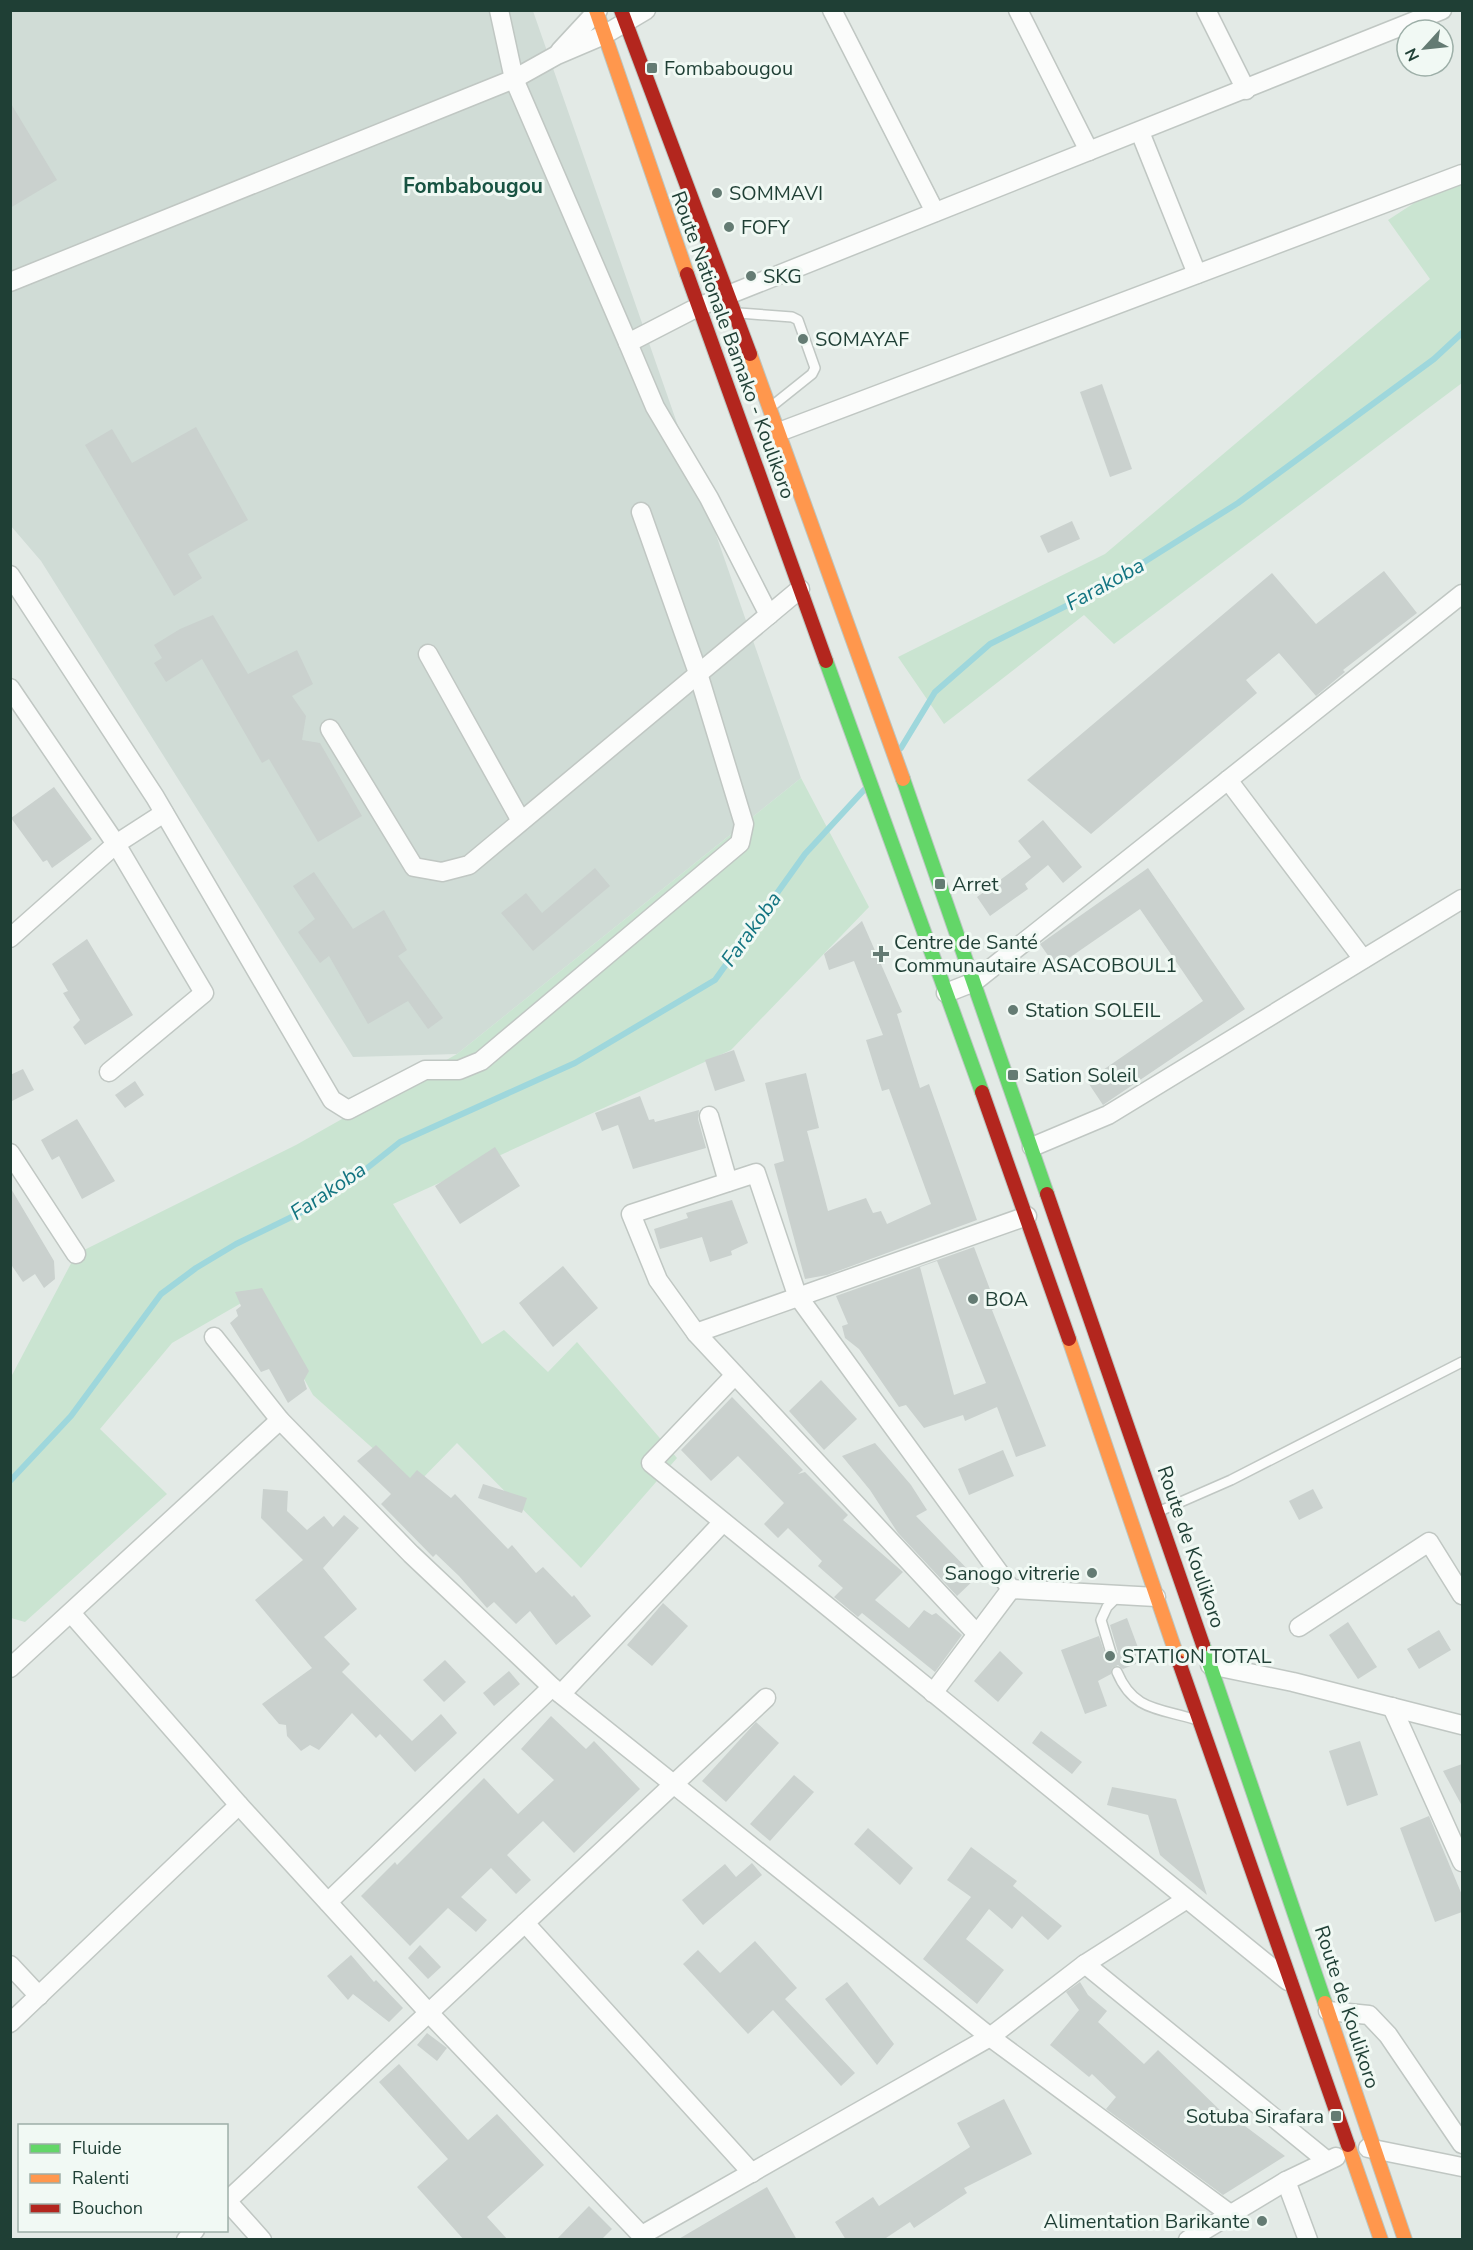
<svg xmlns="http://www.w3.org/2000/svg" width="1473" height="2250" viewBox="0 0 1473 2250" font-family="'Nunito Sans',sans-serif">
	<rect width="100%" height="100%" fill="#e3eae6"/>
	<polygon fill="#d0dcd6" points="10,11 533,11 801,778 457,1054 353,1057 41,561 11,526"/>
	<g fill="#cae4d1">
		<polygon points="1462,172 1462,383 1114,644 1084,615 944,724 898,657 1105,554 1430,279 1388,220"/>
		<polygon points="801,778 869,907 731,1050 393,1204 482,1344 504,1330 548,1372 577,1342 677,1458 581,1568 457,1443 415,1486 313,1395 257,1294 172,1343 100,1429 167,1494 25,1622 11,1618 11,1377 76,1254 296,1145 457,1054"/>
	</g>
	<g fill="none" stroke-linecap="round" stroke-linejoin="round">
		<g stroke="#9ed7dc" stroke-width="6">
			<polyline points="901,748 935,692 990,644 1106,586 1238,503 1434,359 1462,333"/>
			<polyline points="10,1481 71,1416 161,1294 196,1268 236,1244 308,1209 366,1169 400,1142 575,1063 715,980 805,854 864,790"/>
		</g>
	</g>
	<g fill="#cad1ce" fill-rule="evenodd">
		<polygon points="10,102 57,180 10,208"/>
		<polygon points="1102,384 1132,469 1110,477 1080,392"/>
		<polygon points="196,427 248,520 188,554 202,578 174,596 85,445 112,429 132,463"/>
		<polygon points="1072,521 1080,539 1048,553 1040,536"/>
		<polygon points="1384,571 1417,613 1343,670 1345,672 1316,696 1279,653 1246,680 1257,693 1091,834 1027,780 1272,573 1316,624"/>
		<polygon points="213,615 248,674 297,650 313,684 292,696 306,716 302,740 320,743 362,816 318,842 269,759 262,763 202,659 166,682 154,663 162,658 154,645 180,629"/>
		<polygon points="54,787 92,839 52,868 47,860 43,862 11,818"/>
		<polygon points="1043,820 1082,867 1063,883 1048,865 1025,884 1028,889 990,916 977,897 1031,857 1018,841"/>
		<polygon points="595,868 610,886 533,951 501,913 526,893 542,913"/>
		<polygon points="1148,868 1245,1009 1103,1105 1087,1081 1203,1001 1140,909 1056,967 1040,944"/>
		<polygon points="314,872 353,929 384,910 407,950 398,956 443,1018 428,1029 408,1001 368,1024 329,956 320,963 298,932 315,919 293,886"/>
		<polygon points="862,921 902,1012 897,1014 920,1088 929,1084 977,1220 827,1275 805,1279 774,1164 784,1161 765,1083 806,1073 819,1128 807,1131 828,1211 866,1198 873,1213 881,1211 887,1224 931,1204 889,1089 882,1091 866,1040 883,1035 854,961 829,970 824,954"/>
		<polygon points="87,939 133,1015 85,1045 73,1027 80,1020 63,993 68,991 52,964"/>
		<polygon points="734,1050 745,1081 715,1091 705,1060"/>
		<polygon points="23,1069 34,1090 10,1102 10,1075"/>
		<polygon points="135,1081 144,1095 125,1108 115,1095"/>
		<polygon points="640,1096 649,1120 654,1119 655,1122 699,1110 698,1119 706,1148 633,1169 618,1125 602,1131 595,1113"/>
		<polygon points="77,1119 115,1181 82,1199 59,1156 52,1160 41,1140"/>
		<polygon points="495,1147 520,1186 460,1224 435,1186"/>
		<polygon points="10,1187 54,1261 55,1279 44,1288 35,1274 23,1282 10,1263"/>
		<polygon points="732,1200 748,1243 731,1251 732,1255 710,1262 702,1237 660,1249 654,1229 688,1218 686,1213"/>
		<path d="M974,1247L997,1308L992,1310L1046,1446L1016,1457L997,1407L965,1421L963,1415L924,1428L906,1405L899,1407L859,1349L845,1338L842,1326L848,1324L836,1296ZM937,1261L986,1383L954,1395L920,1267Z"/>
		<polygon points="563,1266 598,1308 553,1347 519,1303"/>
		<polygon points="262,1288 309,1371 304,1380 307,1389 288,1403 269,1369 261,1372 230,1323 238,1316 236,1310 241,1306 235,1292"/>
		<polygon points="821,1380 857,1419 824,1450 789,1411"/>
		<polygon points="732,1397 803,1470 798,1474 805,1472 848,1515 843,1520 903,1572 875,1600 909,1628 924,1610 932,1615 936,1613 962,1635 935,1672 862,1613 858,1617 834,1597 843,1588 818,1566 822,1561 788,1528 778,1538 764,1524 784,1503 738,1456 711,1481 681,1450"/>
		<polygon points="875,1443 911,1485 927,1510 916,1516 976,1578 957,1596 898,1533 870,1490 842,1456"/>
		<polygon points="376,1445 410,1478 417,1470 451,1498 455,1494 508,1549 512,1545 536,1573 543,1567 572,1597 574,1595 591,1616 556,1645 530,1611 516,1624 494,1602 487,1608 459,1576 436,1554 433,1557 381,1504 391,1494 357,1461"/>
		<polygon points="1003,1450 1014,1476 969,1495 958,1469"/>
		<polygon points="483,1484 527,1498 522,1513 478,1498"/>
		<polygon points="263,1489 288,1491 287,1511 307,1530 324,1516 333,1527 344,1515 359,1528 323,1568 357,1609 324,1637 350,1664 342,1672 412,1741 441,1714 457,1733 415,1772 380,1734 376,1738 352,1713 319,1750 310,1745 301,1751 287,1736 286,1725 279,1724 262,1704 312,1668 255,1600 303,1560 261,1518"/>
		<polygon points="1313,1489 1323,1508 1299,1520 1289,1501"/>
		<polygon points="663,1603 688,1626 652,1666 627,1645"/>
		<polygon points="1127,1618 1143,1661 1123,1669 1118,1665 1112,1668 1111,1674 1098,1681 1107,1706 1085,1714 1061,1650 1099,1636 1106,1657 1113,1659 1118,1652 1110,1625"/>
		<polygon points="1348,1622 1377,1667 1358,1679 1329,1635"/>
		<polygon points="1439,1630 1451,1650 1419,1669 1407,1649"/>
		<polygon points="1000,1651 1023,1673 998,1702 974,1681"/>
		<polygon points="445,1660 466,1682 444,1702 423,1680"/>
		<polygon points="509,1671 520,1684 494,1706 483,1693"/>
		<polygon points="551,1716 586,1749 594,1741 640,1789 574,1853 543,1821 507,1855 531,1880 516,1894 491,1868 461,1897 487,1920 476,1932 448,1908 410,1946 361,1896 395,1862 397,1865 484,1778 518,1814 554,1780 521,1749"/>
		<polygon points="756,1722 779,1743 726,1802 702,1781"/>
		<polygon points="1041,1731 1082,1762 1072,1774 1032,1743"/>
		<polygon points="1360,1741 1378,1795 1347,1806 1329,1751"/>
		<polygon points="1462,1764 1462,1806 1443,1771"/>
		<polygon points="794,1775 814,1792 770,1841 750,1824"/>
		<polygon points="1112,1787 1176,1799 1207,1895 1160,1855 1148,1815 1107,1805"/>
		<polygon points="1429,1816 1462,1895 1462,1912 1435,1922 1400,1828"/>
		<polygon points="868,1828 913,1868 900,1885 854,1844"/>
		<polygon points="971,1847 1017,1881 1013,1886 1062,1926 1048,1940 1022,1916 1012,1929 989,1909 966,1939 1004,1970 977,2004 923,1959 971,1897 947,1880"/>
		<polygon points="752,1863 762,1875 703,1925 682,1900 725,1864 736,1877"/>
		<polygon points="755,1941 797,1988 785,1999 855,2073 841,2086 773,2010 748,2034 683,1964 698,1950 720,1973"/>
		<polygon points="420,1945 441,1967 428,1979 408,1958"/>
		<polygon points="351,1955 374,1982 376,1980 403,2008 389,2022 353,1994 348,2000 327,1976"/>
		<polygon points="847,1982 894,2044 877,2065 825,1999"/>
		<polygon points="1080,1982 1088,1995 1107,2011 1098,2022 1144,2064 1158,2050 1227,2117 1229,2114 1285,2156 1223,2195 1106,2109 1116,2097 1092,2074 1089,2077 1050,2045 1079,2010 1066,1992"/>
		<polygon points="427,2033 447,2048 437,2061 417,2045"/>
		<polygon points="399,2064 468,2140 497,2114 544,2165 487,2217 508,2240 464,2240 417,2187 448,2159 379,2082"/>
		<polygon points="1004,2099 1032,2154 964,2188 967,2193 914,2228 910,2222 883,2240 846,2240 835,2222 873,2197 879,2206 970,2147 957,2123"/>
		<polygon points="767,2187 797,2240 677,2240"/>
		<polygon points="589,2206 612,2229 601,2240 556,2240"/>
	</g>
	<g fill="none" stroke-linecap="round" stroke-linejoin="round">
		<g stroke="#c0c7c3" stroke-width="12">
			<g id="lane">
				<polyline points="739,313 792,317 798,320 815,368 812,374 772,406"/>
				<polyline points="1160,1511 1231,1480 1462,1362"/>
				<polyline points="1111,1653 1101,1620 1107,1607 1118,1596"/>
				<path d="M1117,1672C1133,1710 1157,1708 1194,1719"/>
			</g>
		</g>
		<g stroke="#c0c7c3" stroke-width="21">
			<g id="street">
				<polyline points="499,10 514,79 628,343 698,307 1442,10"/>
				<polyline points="832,10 935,212"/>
				<polyline points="1018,10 1089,151"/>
				<polyline points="1206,10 1246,90"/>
				<polyline points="560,51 598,10"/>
				<polyline points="1140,132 1197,274"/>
				<polyline points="10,282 514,79 557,55 604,35 646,10"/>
				<polyline points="628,343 655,407 709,498 769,615"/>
				<polyline points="779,432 1462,174"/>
				<polyline points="10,575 155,797 332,1100 348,1110 425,1070 459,1070 481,1061 740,843 744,824 698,673 641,512"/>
				<polyline points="428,654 521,821"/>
				<polyline points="10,688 116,844 204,993 109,1072"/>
				<polyline points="330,729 414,867 442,872 469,865 800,589"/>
				<polyline points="1228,780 1363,959"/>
				<polyline points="10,938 116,844 164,813"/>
				<polyline points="946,993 974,982 1462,594"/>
				<polyline points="709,1116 728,1182"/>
				<polyline points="1032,1147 1108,1115 1462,899"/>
				<polyline points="10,1153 76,1254"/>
				<polyline points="696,1333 1027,1216"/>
				<polyline points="214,1337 280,1420 411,1554 552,1687 990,2037 1230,2214"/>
				<polyline points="735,1375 651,1463 1288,1981"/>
				<polyline points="71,1613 239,1805 429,2013 646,2240"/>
				<polyline points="1299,1627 1429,1542 1462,1595"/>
				<polyline points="977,1634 696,1333 658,1280 631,1214 756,1173 797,1295 1011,1589 1156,1597"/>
				<polyline points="1210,1665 1293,1682 1462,1725"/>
				<polyline points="10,1668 280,1420"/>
				<polyline points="933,1693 1011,1589"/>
				<polyline points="561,1694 723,1522"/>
				<polyline points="1392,1707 1462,1862"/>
				<polyline points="328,1902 552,1687"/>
				<polyline points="525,1923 752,2173"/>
				<polyline points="1085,1964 1326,2160"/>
				<polyline points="10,1965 39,1996"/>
				<polyline points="1328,2011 1369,2015 1388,2035 1462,2144"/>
				<polyline points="10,2023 239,1805"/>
				<polyline points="1368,2148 1462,2167"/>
				<polyline points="1286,2181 1308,2240"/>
				<polyline points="227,2201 262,2240"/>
				<polyline points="226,2202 766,1698"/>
				<polyline points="642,2235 990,2037 1085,1964 1187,1899"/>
				<polyline points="186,2240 195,2230"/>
				<polyline points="1188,2240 1286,2181 1336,2157"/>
			</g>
		</g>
		<g stroke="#bbc6c2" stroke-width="16">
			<g id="fast">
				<polyline points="826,661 982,1092"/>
				<polyline points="903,779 1047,1194"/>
				<polyline points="1203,1645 1325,2003"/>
			</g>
		</g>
		<g stroke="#bbc6c2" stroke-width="16">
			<g id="slow">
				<polyline points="596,10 687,274"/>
				<polyline points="750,354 903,779"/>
				<polyline points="1069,1339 1179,1662"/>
				<polyline points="1325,2003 1405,2240"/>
				<polyline points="1348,2145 1381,2240"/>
			</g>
		</g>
		<g stroke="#bbc6c2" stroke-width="16">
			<g id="jam">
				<polyline points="621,10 750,354"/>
				<polyline points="687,274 826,661"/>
				<polyline points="982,1092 1069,1339"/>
				<polyline points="1047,1194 1203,1645"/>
				<polyline points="1179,1662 1348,2145"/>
			</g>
		</g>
		<use href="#lane" stroke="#fbfcfb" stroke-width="9"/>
		<use href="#street" stroke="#fbfcfb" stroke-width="18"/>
		<use href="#fast" stroke="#63d668" stroke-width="14"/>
		<use href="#slow" stroke="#ff974d" stroke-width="14"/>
		<use href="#jam" stroke="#b3261e" stroke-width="14"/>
	</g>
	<g fill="#647b73" stroke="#f1f9f4" stroke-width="2">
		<rect x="646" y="62" width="12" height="12" rx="3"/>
		<circle cx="717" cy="193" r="6"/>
		<circle cx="729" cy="227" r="6"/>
		<circle cx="751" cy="276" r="6"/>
		<circle cx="803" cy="339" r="6"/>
		<rect x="934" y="878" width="12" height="12" rx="3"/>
		<path d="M878 945h6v6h6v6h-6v6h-6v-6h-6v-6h6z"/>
		<circle cx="1013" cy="1010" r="6"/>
		<rect x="1007" y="1069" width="12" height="12" rx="3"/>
		<circle cx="973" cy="1299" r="6"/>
		<circle cx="1092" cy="1573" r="6"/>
		<circle cx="1110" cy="1656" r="6"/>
		<rect x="1330" y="2110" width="12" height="12" rx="3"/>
		<circle cx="1262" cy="2221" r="6"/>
	</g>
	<g text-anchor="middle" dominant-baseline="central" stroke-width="6" stroke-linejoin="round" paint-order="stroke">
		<g font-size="20" fill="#1f3f35" stroke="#f1f9f4" text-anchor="start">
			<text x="664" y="68">Fombabougou</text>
			<text x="729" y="193">SOMMAVI</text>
			<text x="741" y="227">FOFY</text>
			<text x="763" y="276">SKG</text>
			<text x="815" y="339">SOMAYAF</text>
			<text x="952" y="884">Arret</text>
			<text x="894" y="942">Centre de Santé<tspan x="894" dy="23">Communautaire ASACOBOUL1</tspan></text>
			<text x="1025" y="1010">Station SOLEIL</text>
			<text x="1025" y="1075">Sation Soleil</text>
			<text x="985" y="1299">BOA</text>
			<text x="1080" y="1573" text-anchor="end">Sanogo vitrerie</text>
			<text x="1122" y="1656">STATION TOTAL</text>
			<text x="1324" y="2116" text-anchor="end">Sotuba Sirafara</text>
			<text x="1250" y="2221" text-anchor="end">Alimentation Barikante</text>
		</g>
		<g font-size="20" fill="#1f3f35" stroke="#f1f9f4">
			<text transform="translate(733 345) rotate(70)">Route Nationale Bamako - Koulikoro</text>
			<text transform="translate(1191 1547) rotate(71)">Route de Koulikoro</text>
			<text transform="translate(1347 2007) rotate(72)">Route de Koulikoro</text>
		</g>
		<g font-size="21" font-weight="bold" fill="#185342" stroke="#f1f9f4">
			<text x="473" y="186">Fombabougou</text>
		</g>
		<g font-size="21" font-style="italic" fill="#127481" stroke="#f1f9f4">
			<text transform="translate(1105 584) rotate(-29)">Farakoba</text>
			<text transform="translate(751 929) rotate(-54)">Farakoba</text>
			<text transform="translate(328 1191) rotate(-34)">Farakoba</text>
		</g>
	</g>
	<rect width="1473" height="2250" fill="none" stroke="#1f3f35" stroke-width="24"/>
	<rect x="18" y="2124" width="210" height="108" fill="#f1f9f4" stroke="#9dafa8" stroke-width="1.5"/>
	<rect x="30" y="2144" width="30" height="9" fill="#63d668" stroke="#9dafa8" stroke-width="1.5"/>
	<text x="72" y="2154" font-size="18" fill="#1f3f35">Fluide</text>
	<rect x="30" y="2174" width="30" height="9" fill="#ff974d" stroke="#9dafa8" stroke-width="1.5"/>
	<text x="72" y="2184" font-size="18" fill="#1f3f35">Ralenti</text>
	<rect x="30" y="2204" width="30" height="9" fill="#b3261e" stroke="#9dafa8" stroke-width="1.5"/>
	<text x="72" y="2214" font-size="18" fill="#1f3f35">Bouchon</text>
	<g transform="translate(1425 48) rotate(243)"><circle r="28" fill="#f1f9f4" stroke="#9dafa8" stroke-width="1.5"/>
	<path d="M0-4.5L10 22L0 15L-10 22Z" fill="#647b73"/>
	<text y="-9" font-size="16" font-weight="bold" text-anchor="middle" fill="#1f3f35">N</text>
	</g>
</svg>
